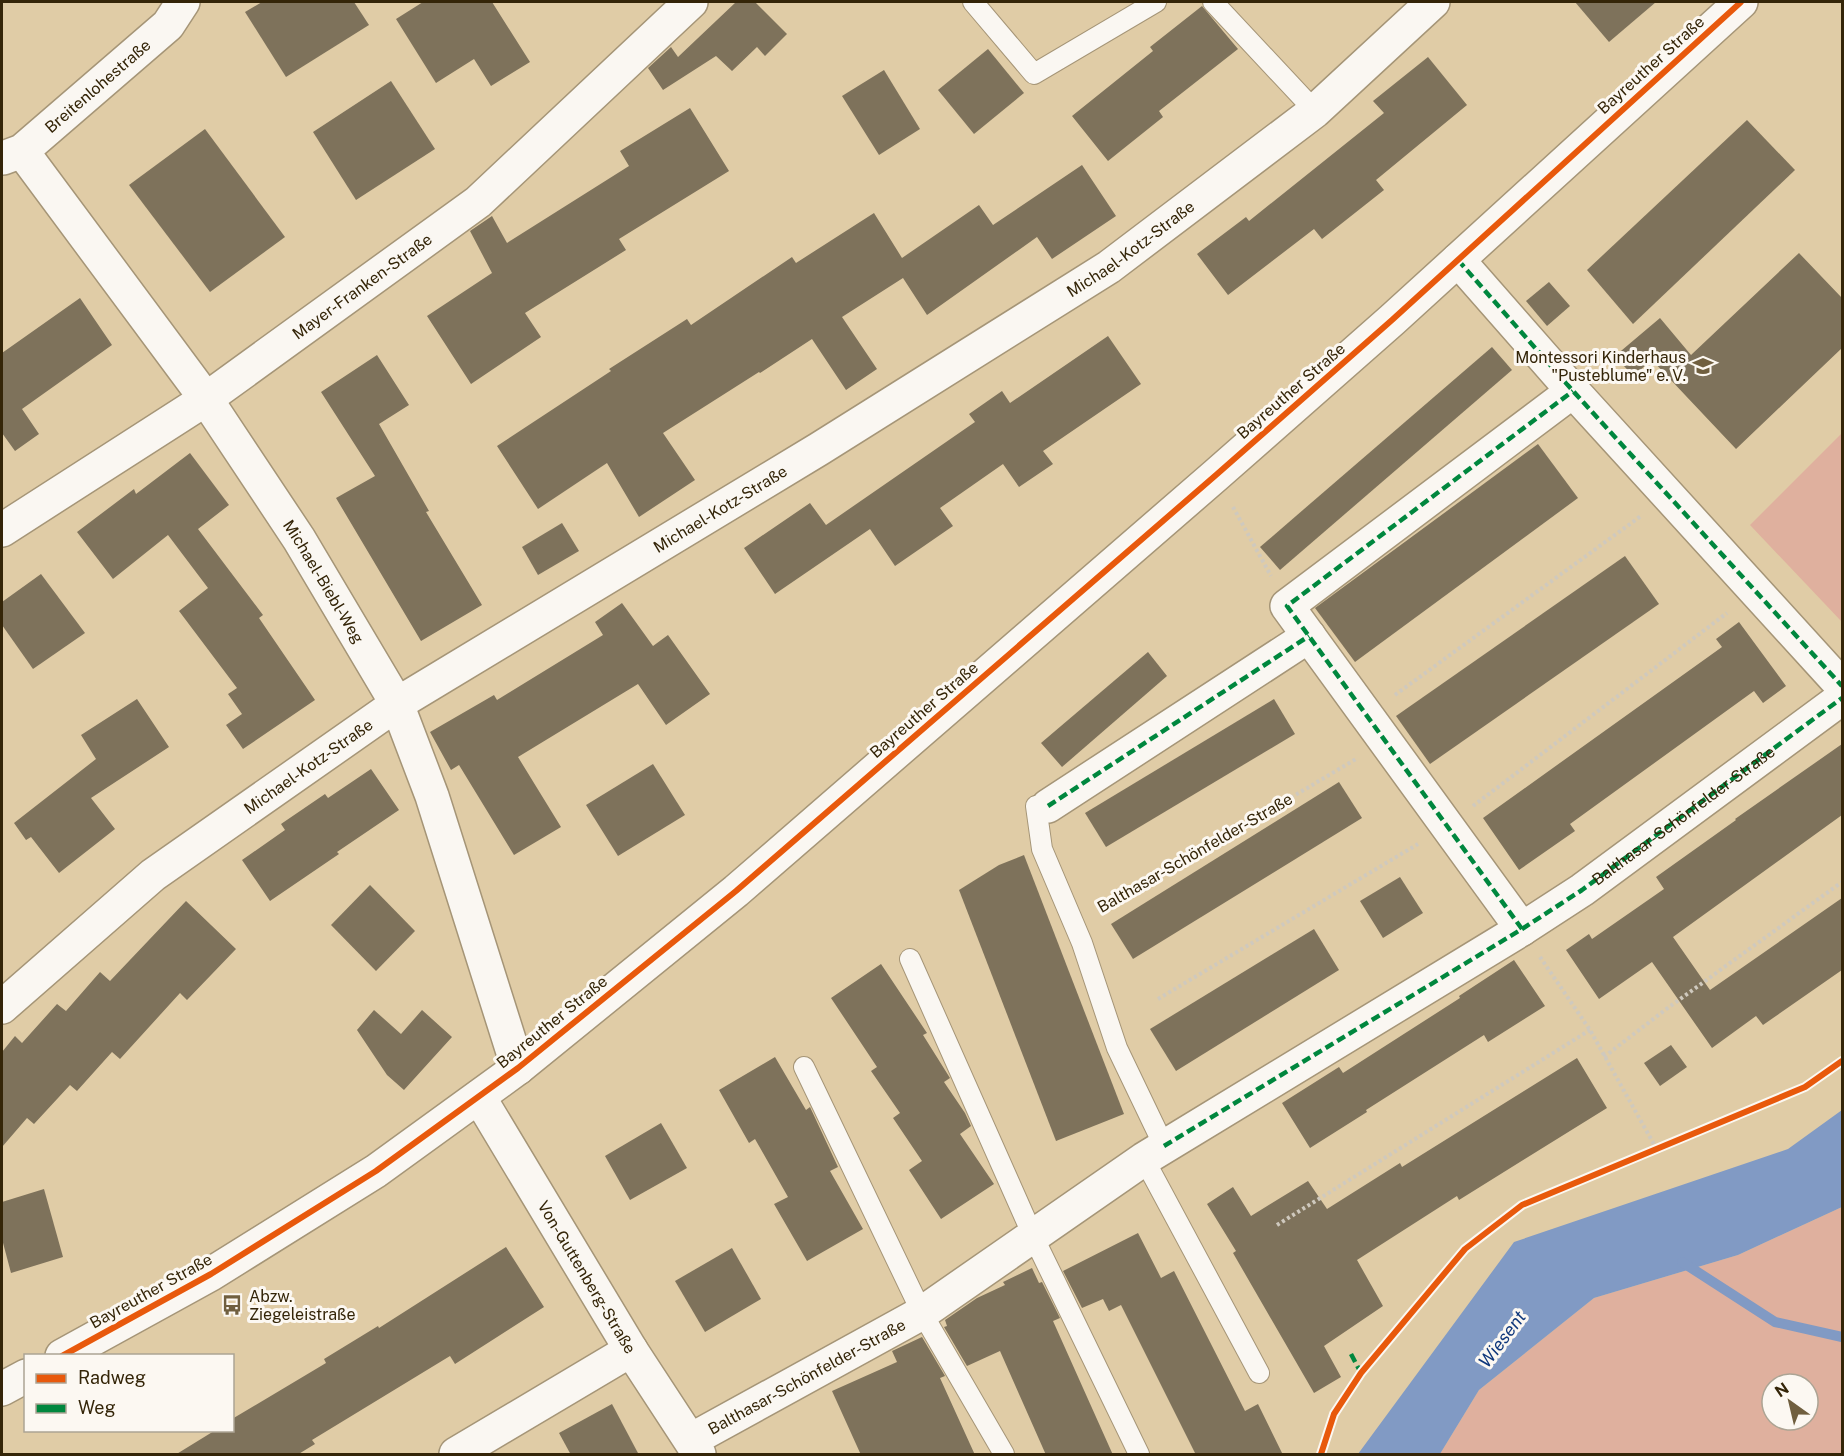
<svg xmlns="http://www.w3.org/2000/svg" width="1844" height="1456" viewBox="0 0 1844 1456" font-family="'Public Sans',sans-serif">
	<rect width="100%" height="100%" fill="#e0cca6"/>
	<g fill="#dfb09e" fill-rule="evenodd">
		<polygon points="1842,433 1842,622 1750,525"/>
		<path d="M1842,1207V1454H1440L1479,1390L1594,1298L1738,1255ZM1772,1384H1808V1420H1772Z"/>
	</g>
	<polygon fill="#819ac4" points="1842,1110 1842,1207 1738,1255 1594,1298 1479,1390 1440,1454 1358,1454 1514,1242 1788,1149"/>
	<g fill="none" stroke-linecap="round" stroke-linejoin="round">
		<polyline stroke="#819ac4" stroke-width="10" points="1682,1262 1775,1322 1842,1337"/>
	</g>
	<g fill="#7e725b">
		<polygon points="262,2 354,2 369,25 286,77 245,12"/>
		<polygon points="423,2 492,2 530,62 491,86 474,59 436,83 396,19"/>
		<polygon points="736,2 755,2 787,34 765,56 757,47 732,71 716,56 663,90 648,68 671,47 678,57"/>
		<polygon points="1575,2 1656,2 1609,42"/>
		<polygon points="1202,6 1238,49 1159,111 1163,117 1108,161 1072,116 1153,51 1150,47"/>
		<polygon points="988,49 1024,93 974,134 938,90"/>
		<polygon points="1428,57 1467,105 1376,180 1384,190 1322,239 1314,229 1228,295 1197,254 1246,217 1249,221 1384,113 1373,101"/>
		<polygon points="884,70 920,129 879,155 842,96"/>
		<polygon points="391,81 435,149 356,200 313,132"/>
		<polygon points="690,108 729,171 619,239 626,250 525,313 541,337 471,384 427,316 492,273 470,231 492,216 507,243 629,166 620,151"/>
		<polygon points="1747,120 1795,170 1633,324 1587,270"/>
		<polygon points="205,129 285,237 210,292 129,185"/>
		<polygon points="1082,165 1116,216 1052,259 1037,237 927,315 903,278 842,317 877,369 846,390 812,339 760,373 759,372 663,433 695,480 639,517 607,463 538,509 497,446 611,371 609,369 687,319 691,325 792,257 796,263 874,213 902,258 979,205 993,225"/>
		<polygon points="1799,253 1842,298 1842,348 1736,449 1652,360 1633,376 1615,356 1660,318 1691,355"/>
		<polygon points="1549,282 1570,306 1547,326 1526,301"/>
		<polygon points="80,298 112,345 22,409 39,434 15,451 2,433 2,353"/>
		<polygon points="1108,336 1141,384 1043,451 1053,464 1019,487 1003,464 940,508 953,526 895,566 870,529 775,594 744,548 810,503 826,525 975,422 969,414 1002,391 1010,403"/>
		<polygon points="1492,347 1512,370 1280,570 1260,547"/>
		<polygon points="377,355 409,405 379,424 429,511 426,512 482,605 421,641 336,498 375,476 321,392"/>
		<polygon points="1538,444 1578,498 1355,662 1315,608"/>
		<polygon points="190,453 229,505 198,529 263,615 259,618 315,700 243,749 226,725 242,714 228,694 237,688 179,611 208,588 168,535 113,579 77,532 134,489 136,494"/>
		<polygon points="562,523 579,551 538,575 522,547"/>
		<polygon points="1625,556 1659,604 1430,764 1396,716"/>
		<polygon points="41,574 85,633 33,669 2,625 2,602"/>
		<polygon points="622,603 653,646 668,635 710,694 666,725 638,684 518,757 561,827 514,855 459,765 451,770 430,732 494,695 497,700 603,635 595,622"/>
		<polygon points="1739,622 1786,686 1763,703 1754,691 1570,824 1575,831 1519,870 1483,818 1722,647 1716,639"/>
		<polygon points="1148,652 1167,676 1062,767 1041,743"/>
		<polygon points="137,699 169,747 91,798 115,829 59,873 31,837 26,840 14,823 96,759 81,735"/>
		<polygon points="1274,699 1295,734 1106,847 1085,813"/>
		<polygon points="1842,744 1842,815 1673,937 1710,990 1842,898 1842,970 1763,1025 1756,1016 1712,1048 1652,962 1599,999 1566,950 1589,934 1592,939 1664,889 1656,877 1736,820 1735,819"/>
		<polygon points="653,764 685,815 618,856 586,805"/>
		<polygon points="371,769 399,810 337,852 339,854 270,901 242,860 285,830 281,824 325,794 328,798"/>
		<polygon points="1339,782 1362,818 1133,959 1111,924"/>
		<polygon points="1024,855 1124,1114 1056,1141 959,890 999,865"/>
		<polygon points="1400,877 1423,913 1383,938 1360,901"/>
		<polygon points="370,885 415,931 376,971 331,925"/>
		<polygon points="186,901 236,949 187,1000 180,993 120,1059 112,1052 77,1091 70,1085 34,1124 27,1118 2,1147 2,1052 15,1036 22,1043 57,1004 66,1011 100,972 110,981"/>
		<polygon points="1314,929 1339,970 1176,1071 1150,1029"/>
		<polygon points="1514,960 1545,1006 1488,1042 1484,1035 1366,1110 1367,1112 1310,1148 1282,1103 1339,1067 1343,1073 1460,998 1459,996"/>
		<polygon points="881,964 927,1033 923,1035 950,1078 944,1082 965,1113 971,1126 960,1134 994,1184 941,1219 909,1170 922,1161 893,1118 900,1113 871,1071 877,1067 831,998"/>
		<polygon points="374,1010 401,1034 422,1010 452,1037 404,1090 387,1075 357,1030"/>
		<polygon points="1671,1045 1687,1067 1660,1086 1644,1063"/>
		<polygon points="775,1057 806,1110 810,1107 838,1167 830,1171 863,1229 807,1261 774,1204 788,1197 755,1139 749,1143 719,1090"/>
		<polygon points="1577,1058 1607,1108 1459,1200 1457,1196 1357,1260 1383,1306 1324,1346 1341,1377 1314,1393 1233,1253 1236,1251 1207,1204 1233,1187 1251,1216 1308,1181 1327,1209 1400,1163 1402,1167"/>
		<polygon points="661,1123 687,1168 630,1200 605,1156"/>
		<polygon points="44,1189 63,1257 11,1273 2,1239 2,1202"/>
		<polygon points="1138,1233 1161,1278 1174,1271 1245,1411 1258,1404 1283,1455 1196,1455 1121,1305 1109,1311 1103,1299 1082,1308 1063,1271"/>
		<polygon points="506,1247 544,1307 455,1364 450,1356 312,1440 315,1444 297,1455 175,1455 214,1431 232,1431 232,1419 326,1363 324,1359 378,1326 379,1328"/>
		<polygon points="732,1248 761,1299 705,1332 675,1281"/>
		<polygon points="1032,1268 1039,1283 1042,1282 1060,1318 1053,1321 1113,1455 1046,1455 1000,1351 967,1366 944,1327 947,1326 945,1320 977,1298 1005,1285 1003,1282"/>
		<polygon points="922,1337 945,1376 940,1378 975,1455 861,1455 832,1391 897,1362 892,1351"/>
		<polygon points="612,1404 639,1455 571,1455 559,1433"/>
	</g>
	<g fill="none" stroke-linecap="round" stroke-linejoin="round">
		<g stroke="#a59577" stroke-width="22">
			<g id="lane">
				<polyline points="973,2 1034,74 1156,2"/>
				<polyline points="1213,2 1315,111"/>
				<polyline points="1036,806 1042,849 1082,943 1117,1048 1164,1146"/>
				<polyline points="910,959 1033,1236 1139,1454"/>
				<polyline points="804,1067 922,1313 1004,1454"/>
				<polyline points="1144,1159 1259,1373"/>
			</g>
		</g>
		<g stroke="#a59577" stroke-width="36">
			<g id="street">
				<path id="s1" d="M22,151L206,399L299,539L397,704L432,796L518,1068"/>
				<path id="s2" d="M3,158L22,151L168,25L183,2"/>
				<polyline points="1458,260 1573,391 1842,686"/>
				<path id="s3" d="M2,530L206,399L478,202L691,2"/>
				<polyline points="1048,806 1309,636"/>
				<polyline points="1522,929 1287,606 1573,391"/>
				<path id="s4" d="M2,1007L153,875L397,704L819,449L1109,267L1315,111L1433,2"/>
				<path id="s5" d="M479,1097L631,1350L699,1454"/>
				<path id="s6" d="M691,1440L922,1313L1144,1159L1522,929L1582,890L1842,698"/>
				<polyline points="456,1454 631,1350"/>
			</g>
		</g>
		<g stroke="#a59577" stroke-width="36">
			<g id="primary">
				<polyline points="62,1356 211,1274 376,1171 518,1068 736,891 1216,475 1392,320 1741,2"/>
				<polyline points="2,1389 26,1376"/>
			</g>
		</g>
		<g stroke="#cfc9be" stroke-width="4" stroke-dasharray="3 3" stroke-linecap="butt">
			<polyline points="1233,507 1271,576"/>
			<polyline points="1395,695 1641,516"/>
			<polyline points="1473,806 1727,613"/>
			<polyline points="1100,911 1356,759"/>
			<polyline points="1540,957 1590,1030 1656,1148"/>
			<polyline points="1158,999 1418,844"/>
			<polyline points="1604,1057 1665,1010 1842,882"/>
			<polyline points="1277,1225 1590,1030"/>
		</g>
		<use href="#lane" stroke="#faf7f2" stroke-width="20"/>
		<use href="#street" stroke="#faf7f2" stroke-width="33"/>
		<use href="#primary" stroke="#faf7f2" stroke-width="33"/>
		<g stroke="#00873e" stroke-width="4.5" stroke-dasharray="9 4.5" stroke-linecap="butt">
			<polyline points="1458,260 1573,391 1842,686"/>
			<polyline points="1048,806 1309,636"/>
			<polyline points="1522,929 1287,606 1573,391"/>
			<path id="s7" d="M1164,1146L1522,929L1582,890L1842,698"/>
			<polyline points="1351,1354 1361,1373"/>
		</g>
		<g stroke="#fcf8f2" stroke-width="10">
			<g id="cycleway">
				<polyline points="62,1356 211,1274 376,1171 518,1068 736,891 1216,475 1392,320 1741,2"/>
				<polyline points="1321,1454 1334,1414 1361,1373 1465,1249 1522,1205 1805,1087 1842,1061"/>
			</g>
		</g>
		<use href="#cycleway" stroke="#e8590c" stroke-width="6"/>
	</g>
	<defs>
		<g id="school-bare" transform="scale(1.62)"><path d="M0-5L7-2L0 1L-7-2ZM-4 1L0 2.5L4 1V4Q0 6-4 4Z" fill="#705f3f" stroke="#fcf8f2" stroke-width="2.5" paint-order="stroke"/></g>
		<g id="bus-bare" transform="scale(1.62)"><path d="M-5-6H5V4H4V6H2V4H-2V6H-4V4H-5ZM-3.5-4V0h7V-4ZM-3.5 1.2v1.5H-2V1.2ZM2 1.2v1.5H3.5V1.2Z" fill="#705f3f" stroke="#fcf8f2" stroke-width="2.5" paint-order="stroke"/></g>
	</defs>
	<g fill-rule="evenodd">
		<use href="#school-bare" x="1703" y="366"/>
		<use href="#bus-bare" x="232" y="1305"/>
	</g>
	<g text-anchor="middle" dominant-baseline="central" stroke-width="6" stroke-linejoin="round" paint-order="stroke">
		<g font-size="16" fill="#342508" stroke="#fcf8f2">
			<text transform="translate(1651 65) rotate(-42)">Bayreuther Straße</text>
			<text stroke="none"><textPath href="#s2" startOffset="120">Breitenlohestraße</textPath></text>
			<text stroke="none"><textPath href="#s4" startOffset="1362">Michael-Kotz-Straße</textPath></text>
			<text stroke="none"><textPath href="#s3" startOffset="435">Mayer-Franken-Straße</textPath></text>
			<text transform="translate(1291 391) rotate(-41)">Bayreuther Straße</text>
			<text stroke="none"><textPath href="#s4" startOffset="876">Michael-Kotz-Straße</textPath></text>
			<text stroke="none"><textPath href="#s1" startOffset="526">Michael-Biebl-Weg</textPath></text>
			<text transform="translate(924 710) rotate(-41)">Bayreuther Straße</text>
			<text stroke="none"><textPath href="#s4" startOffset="390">Michael-Kotz-Straße</textPath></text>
			<text stroke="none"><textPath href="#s7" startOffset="616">Balthasar-Schönfelder-Straße</textPath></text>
			<text transform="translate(1195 853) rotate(-30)">Balthasar-Schönfelder-Straße</text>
			<text transform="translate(552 1022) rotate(-39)">Bayreuther Straße</text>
			<text stroke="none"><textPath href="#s5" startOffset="210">Von-Guttenberg-Straße</textPath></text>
			<text transform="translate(151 1291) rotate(-29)">Bayreuther Straße</text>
			<text stroke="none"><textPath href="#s6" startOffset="132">Balthasar-Schönfelder-Straße</textPath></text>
		</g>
		<g font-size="16" fill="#342508" stroke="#fcf8f2" text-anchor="end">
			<text x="1686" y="357">Montessori Kinderhaus<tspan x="1686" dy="18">"Pusteblume" e. V.</tspan></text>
			<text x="249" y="1296" text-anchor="start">Abzw.<tspan x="249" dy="18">Ziegeleistraße</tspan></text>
		</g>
		<g font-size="18" font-style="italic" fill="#10387c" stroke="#fcf8f2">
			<text transform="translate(1502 1339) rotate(-53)">Wiesent</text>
		</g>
	</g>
	<rect width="1844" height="1456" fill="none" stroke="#342508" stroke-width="6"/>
	<rect x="24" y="1354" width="210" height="78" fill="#fcf8f2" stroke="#aca494" stroke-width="1.5"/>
	<rect x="36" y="1374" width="30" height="9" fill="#e8590c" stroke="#aca494" stroke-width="1.5"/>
	<text x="78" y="1384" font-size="18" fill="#342508">Radweg</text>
	<rect x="36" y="1404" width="30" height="9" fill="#00873e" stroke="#aca494" stroke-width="1.5"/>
	<text x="78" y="1414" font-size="18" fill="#342508">Weg</text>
	<g transform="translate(1790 1402) rotate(326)"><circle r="28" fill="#fcf8f2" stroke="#aca494" stroke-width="1.5"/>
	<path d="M0-4.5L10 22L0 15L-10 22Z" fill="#705f3f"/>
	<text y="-9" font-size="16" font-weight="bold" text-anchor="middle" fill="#342508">N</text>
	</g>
</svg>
